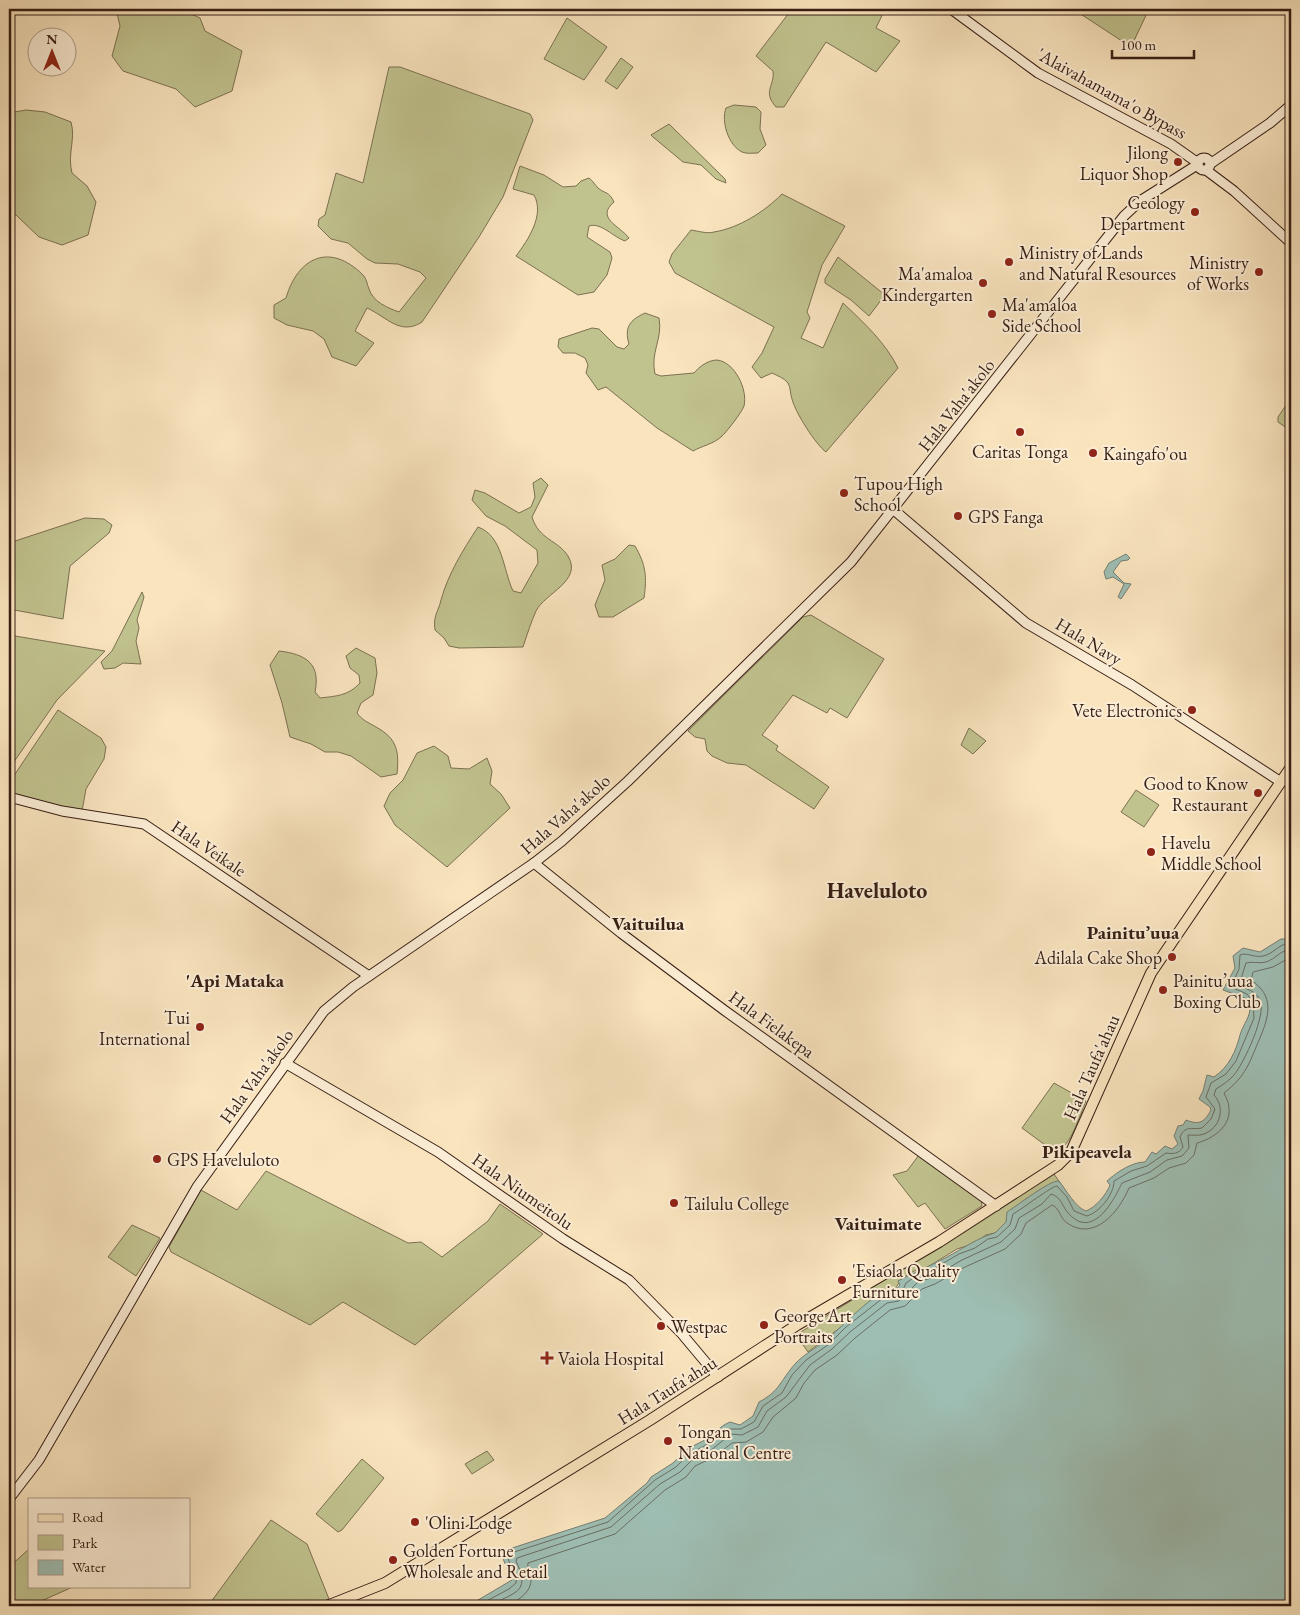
<svg xmlns="http://www.w3.org/2000/svg" width="1300" height="1615" viewBox="0 0 1300 1615" font-family="'EB Garamond',serif">
	<rect width="100%" height="100%" fill="#f9e4be"/>
	<filter id="stains"><feTurbulence type="fractalNoise" baseFrequency=".004" numOctaves="4"/><feColorMatrix values="0 0 0 0 .2 0 0 0 0 .09 0 0 0 0 .02 0 0 0 .5 -.17"/></filter>
	<radialGradient id="worn" r=".72"><stop offset=".6" stop-color="#630" stop-opacity="0"/><stop offset="1" stop-color="#630" stop-opacity=".3"/></radialGradient>
	<g fill="#c1c38f" stroke="#7c7052">
		<polygon points="116,9 180,9 200,18 205,31 242,51 232,91 195,107 176,89 123,71 112,56 120,26"/>
		<path d="M792,9H885L876,28L900,41L876,72L826,42L784,107H776C762,91 775,86 773,71L756,56Z"/>
		<polygon points="1073,9 1149,9 1131,47"/>
		<polygon points="567,18 607,47 584,80 544,59"/>
		<polygon points="621,58 633,67 617,89 605,81"/>
		<path d="M389,67H400L530,114L533,120L503,197L479,237L422,322C400,336 387,317 367,308L355,331L374,343L356,366L332,357L324,339L313,331L287,325L274,318V305L286,298C298,257 330,242 363,275C367,279 367,285 369,289C373,302 388,308 399,312L426,278L420,272L398,264L375,263L367,259L348,243L331,239L318,226L319,219L325,215L336,173L363,183Z"/>
		<path d="M734,105L756,107L761,112L760,129L766,145L758,153C753,153 746,154 742,152C728,145 721,121 726,108Z"/>
		<path d="M26,110L45,112L71,122C76,139 67,154 72,173L87,186L96,202L88,235L62,245L39,237L16,215H9V113Z"/>
		<polygon points="669,124 725,179 726,183 716,179 701,165 683,162 653,137 651,135"/>
		<path d="M520,166L544,175L563,187L576,186L581,181L589,178C593,181 595,185 598,188C605,194 609,191 614,202C595,218 620,226 629,238L625,241C613,237 601,222 589,226L587,237L610,252L612,258L607,275L594,292L578,295L516,256C528,240 545,215 534,195L513,189Z"/>
		<path d="M782,194L845,226L822,265L807,312L810,318L801,338L823,348L843,303C864,323 885,342 898,368L826,452C816,445 795,412 792,399C790,394 791,388 788,383C784,378 778,376 772,373L761,378L752,367L762,353L774,327L675,273L669,262L672,254L691,230C698,231 707,234 714,232C739,228 764,212 782,194Z"/>
		<polygon points="838,257 885,295 869,316 851,300 825,283 825,279"/>
		<path d="M645,313L659,318C663,339 650,352 655,374L661,376L694,373C699,367 708,360 717,360C735,362 748,390 744,406C742,412 726,433 721,437C713,444 702,446 693,451L657,428L606,387L598,390L586,373L588,365L585,358L575,353H563L558,347L559,339L592,328L599,329L617,347L624,349L629,344C624,327 630,320 645,313Z"/>
		<polygon points="1291,398 1291,431 1278,422 1278,417"/>
		<path d="M541,478L548,485L532,517C539,540 558,540 568,556C583,581 545,593 536,611C531,622 527,635 523,647L459,648L449,646L444,638L435,630C433,615 438,613 441,600C448,574 463,550 478,527C503,536 503,570 513,591L521,593L538,563L537,550L505,526L486,516L472,500L475,490L485,493L519,513L531,507L535,497L533,483Z"/>
		<polygon points="85,518 104,519 112,525 109,533 70,566 63,619 9,609 11,589 9,584 9,543"/>
		<path d="M629,545L635,546C646,565 647,577 644,598L613,617H599L595,605L605,580L602,565L615,559Z"/>
		<polygon points="142,592 144,597 137,620 139,628 136,641 141,664 123,663 115,668 104,669 101,662 112,651"/>
		<polygon points="811,615 884,659 847,718 830,708 827,713 793,695 762,735 778,746 776,750 829,787 814,809 746,765 727,763 712,756 707,751 705,739 695,737 688,731 803,617"/>
		<polygon points="9,635 105,651 57,700 9,769"/>
		<path d="M356,648L375,658L377,673L373,695L361,703L357,713C363,721 368,722 376,727C398,739 399,752 397,774L381,777L351,756L338,752H325L311,744L290,737L282,703L270,665L279,651C305,654 321,663 315,692L320,698C336,696 348,696 360,683L359,675L350,668L346,656Z"/>
		<polygon points="58,710 101,738 106,747 104,759 86,789 82,811 14,795 9,791 9,783"/>
		<polygon points="969,728 986,741 973,754 961,745"/>
		<polygon points="434,746 448,756 451,768 469,769 487,758 492,771 490,784 501,794 510,808 447,867 395,825 384,806 390,793 403,780 417,753"/>
		<polygon points="1136,790 1159,805 1144,827 1121,812"/>
		<path d="M1054,1083L1086,1101C1079,1117 1072,1144 1056,1153L1022,1128Z"/>
		<polygon points="919,1155 981,1200 982,1206 945,1229 925,1203 918,1207 893,1175 907,1171"/>
		<polygon points="266,1171 408,1243 421,1242 442,1257 488,1221 500,1204 543,1234 415,1345 343,1302 310,1325 171,1252 169,1247 201,1190 237,1210"/>
		<polygon points="1054,1174 1065,1190 1006,1222 995,1233 986,1235 973,1244 957,1249 926,1268 914,1271 902,1278 894,1291 890,1290 808,1352 796,1335"/>
		<polygon points="132,1225 160,1238 136,1276 108,1257"/>
		<polygon points="487,1451 494,1460 472,1474 465,1464"/>
		<polygon points="362,1459 384,1478 342,1530 338,1532 316,1514"/>
		<polygon points="271,1520 307,1544 329,1599 312,1606 208,1606"/>
		<polygon points="29,1549 29,1586 75,1586 30,1606 9,1606 9,1567"/>
	</g>
	<g fill="#9ebeb3" stroke="#757e73">
		<polygon points="1126,554 1130,558 1128,560 1121,561 1113,572 1124,583 1131,584 1121,599 1118,597 1124,584 1113,577 1106,579 1104,572 1109,563"/>
		<path d="M1281,939H1291V966L1289,973L1291,979V1606H468L512,1580L501,1554L506,1550L605,1518L647,1483L651,1477L673,1463L687,1449L703,1441L724,1425L730,1422L740,1425L753,1416L759,1402C780,1391 780,1381 795,1364C804,1354 815,1349 826,1340C846,1324 865,1300 889,1289L895,1291L900,1285L898,1281C914,1272 931,1266 947,1257C962,1249 979,1237 995,1233L1006,1222L1007,1212C1018,1205 1050,1180 1059,1181C1066,1190 1076,1208 1086,1211C1096,1207 1106,1195 1110,1185L1107,1181C1117,1172 1132,1162 1145,1162L1152,1152L1156,1154L1165,1146L1172,1149L1178,1144L1174,1136L1178,1126L1183,1125L1186,1120C1199,1125 1204,1123 1211,1110L1210,1107L1199,1099L1203,1091L1207,1075L1214,1077C1229,1067 1236,1051 1240,1035C1243,1024 1251,1017 1250,1005L1245,998L1223,990L1235,968L1233,956L1243,948L1260,952Z"/>
	</g>
	<g fill="none" stroke-linecap="round" stroke-linejoin="round">
		<g stroke="#6a6e64" stroke-width="1">
			<path d="M477,1606L509,1589L516,1583C518,1572 507,1565 508,1554L608,1522L655,1480L676,1467L689,1454L706,1445L727,1429H741L754,1422L763,1406L782,1393L792,1375L806,1360L828,1345L846,1327L883,1298L888,1295H898L902,1292L906,1283L916,1276L928,1272L959,1254L975,1248L988,1239L997,1237L1010,1225L1013,1214C1022,1209 1052,1186 1057,1186L1067,1197L1074,1211L1087,1216C1100,1212 1114,1194 1114,1181L1131,1171L1147,1166L1166,1153C1173,1154 1179,1154 1183,1147L1180,1137C1185,1125 1191,1130 1202,1128L1211,1119L1215,1109L1206,1097L1211,1083L1226,1074L1236,1061L1254,1018L1253,1002L1247,994L1231,987L1239,969L1240,955C1247,952 1254,958 1263,956C1274,954 1279,943 1291,943"/>
			<path d="M489,1606C513,1592 532,1594 516,1561L517,1558L611,1527L660,1484L680,1472L692,1460L710,1451L731,1434L742,1435L758,1427L767,1411L786,1397L810,1365L832,1349L850,1332L887,1303L899,1301L918,1282L931,1278L962,1260L1001,1242L1015,1229L1019,1218L1042,1204L1051,1194C1062,1197 1062,1207 1069,1214C1093,1240 1114,1200 1122,1183L1150,1172L1167,1160L1182,1156L1189,1148L1188,1135C1193,1135 1199,1136 1204,1134C1220,1128 1226,1108 1214,1095L1216,1089C1222,1085 1229,1081 1234,1075C1244,1063 1267,1014 1260,1000C1255,990 1247,990 1239,985L1246,963C1252,961 1259,964 1266,962C1276,959 1281,949 1291,950"/>
			<path d="M506,1606C517,1601 532,1593 531,1578C530,1572 527,1568 528,1563L615,1534L665,1490L686,1477L695,1466L714,1457L732,1443L746,1442L763,1432L773,1417L796,1398L804,1383L815,1370L837,1355L855,1338L890,1310L905,1306L922,1289L935,1284L965,1267L1005,1249L1021,1234L1026,1223L1052,1205C1059,1207 1060,1218 1067,1223C1094,1242 1119,1212 1129,1188L1154,1178L1169,1168L1186,1163L1194,1155L1197,1143C1212,1139 1231,1127 1229,1108C1229,1102 1226,1098 1224,1093C1247,1075 1249,1063 1260,1038C1269,1016 1275,996 1251,980L1253,972L1273,967L1291,957"/>
		</g>
		<g stroke="#371e14" stroke-width="11">
			<g id="secondary">
				<polyline points="951,9 1038,73 1171,144 1198,163"/>
				<circle cx="1204" cy="164" r="6"/>
				<polyline points="1210,164 1270,123 1291,105"/>
				<polyline points="1206,170 1234,191 1291,243"/>
				<polyline points="894,510 1026,623 1132,685 1281,782"/>
				<polyline points="9,797 62,811 144,824 369,976"/>
				<polyline points="534,863 621,933 724,1010 996,1206"/>
				<polyline points="285,1063 438,1152 563,1239 629,1280 682,1334 718,1377"/>
				<polyline points="9,1499 39,1460 197,1187 324,1011 353,987 534,863 562,841 628,781 851,562 1124,216 1140,201 1197,165"/>
			</g>
		</g>
		<g stroke="#371e14" stroke-width="12">
			<polyline id="primary" points="327,1606 385,1583 650,1420 797,1325 939,1242 1058,1165 1071,1152 1151,973 1291,767"/>
		</g>
		<use href="#secondary" stroke="#fbedd5" stroke-width="9"/>
		<use href="#primary" stroke="#f9e4be" stroke-width="10"/>
	</g>
	<g fill="#8f2418" stroke="#fbedd5" stroke-width="2">
		<circle cx="1178" cy="162" r="5"/>
		<circle cx="1195" cy="212" r="5"/>
		<circle cx="1009" cy="262" r="5"/>
		<circle cx="1259" cy="272" r="5"/>
		<circle cx="983" cy="283" r="5"/>
		<circle cx="992" cy="314" r="5"/>
		<circle cx="1020" cy="432" r="5"/>
		<circle cx="1093" cy="453" r="5"/>
		<circle cx="844" cy="493" r="5"/>
		<circle cx="958" cy="516" r="5"/>
		<circle cx="1192" cy="710" r="5"/>
		<circle cx="1258" cy="793" r="5"/>
		<circle cx="1151" cy="852" r="5"/>
		<circle cx="1172" cy="957" r="5"/>
		<circle cx="1163" cy="990" r="5"/>
		<circle cx="200" cy="1027" r="5"/>
		<circle cx="157" cy="1159" r="5"/>
		<circle cx="674" cy="1203" r="5"/>
		<circle cx="842" cy="1280" r="5"/>
		<circle cx="764" cy="1325" r="5"/>
		<circle cx="661" cy="1326" r="5"/>
		<path d="M544.5 1350.5h5v5h5v5h-5v5h-5v-5h-5v-5h5z"/>
		<circle cx="668" cy="1441" r="5"/>
		<circle cx="415" cy="1522" r="5"/>
		<circle cx="393" cy="1560" r="5"/>
	</g>
	<g text-anchor="middle" dominant-baseline="central" stroke-width="4" stroke-linejoin="round" paint-order="stroke">
		<g font-size="18" fill="#371e14" stroke="#fbedd5">
			<text transform="translate(1112 93) rotate(29)">'Alaivahamama'o Bypass</text>
			<text transform="translate(956 405) rotate(-52)">Hala Vaha'akolo</text>
			<text transform="translate(1089 641) rotate(31)">Hala Navy</text>
			<text transform="translate(565 814) rotate(-41)">Hala Vaha'akolo</text>
			<text transform="translate(209 848) rotate(34)">Hala Veikale</text>
			<text transform="translate(772 1024) rotate(36)">Hala Fielakepa</text>
			<text transform="translate(1091 1067) rotate(-66)">Hala Taufa'ahau</text>
			<text transform="translate(256 1076) rotate(-54)">Hala Vaha'akolo</text>
			<text transform="translate(523 1191) rotate(35)">Hala Niumeitolu</text>
			<text transform="translate(667 1390) rotate(-32)">Hala Taufa'ahau</text>
		</g>
		<g font-size="18" fill="#371e14" stroke="#fbedd5" text-anchor="start">
			<text x="1168" y="152" text-anchor="end">Jilong<tspan x="1168" dy="21">Liquor Shop</tspan></text>
			<text x="1185" y="202" text-anchor="end">Geology<tspan x="1185" dy="21">Department</tspan></text>
			<text x="1019" y="252">Ministry of Lands<tspan x="1019" dy="21">and Natural Resources</tspan></text>
			<text x="1249" y="262" text-anchor="end">Ministry<tspan x="1249" dy="21">of Works</tspan></text>
			<text x="973" y="273" text-anchor="end">Ma'amaloa<tspan x="973" dy="21">Kindergarten</tspan></text>
			<text x="1002" y="304">Ma'amaloa<tspan x="1002" dy="21">Side School</tspan></text>
			<text x="1020" y="451" text-anchor="middle">Caritas Tonga</text>
			<text x="1103" y="453">Kaingafo'ou</text>
			<text x="854" y="483">Tupou High<tspan x="854" dy="21">School</tspan></text>
			<text x="968" y="516">GPS Fanga</text>
			<text x="1182" y="710" text-anchor="end">Vete Electronics</text>
			<text x="1248" y="783" text-anchor="end">Good to Know<tspan x="1248" dy="21">Restaurant</tspan></text>
			<text x="1161" y="842">Havelu<tspan x="1161" dy="21">Middle School</tspan></text>
			<text x="1162" y="957" text-anchor="end">Adilala Cake Shop</text>
			<text x="1173" y="980">Painitu’uua<tspan x="1173" dy="21">Boxing Club</tspan></text>
			<text x="190" y="1017" text-anchor="end">Tui<tspan x="190" dy="21">International</tspan></text>
			<text x="167" y="1159">GPS Haveluloto</text>
			<text x="684" y="1203">Tailulu College</text>
			<text x="852" y="1270">'Esiaola Quality<tspan x="852" dy="21">Furniture</tspan></text>
			<text x="774" y="1315">George Art<tspan x="774" dy="21">Portraits</tspan></text>
			<text x="671" y="1326">Westpac</text>
			<text x="558" y="1358">Vaiola Hospital</text>
			<text x="678" y="1431">Tongan<tspan x="678" dy="21">National Centre</tspan></text>
			<text x="425" y="1522">'Olini Lodge</text>
			<text x="403" y="1550">Golden Fortune<tspan x="403" dy="21">Wholesale and Retail</tspan></text>
		</g>
		<g font-size="19" font-weight="bold" fill="#371e14" stroke="#fbedd5">
			<text x="648" y="923">Vaituilua</text>
			<text x="1133" y="932">Painitu’uua</text>
			<text x="235" y="980">'Api Mataka</text>
			<text x="1087" y="1151">Pikipeavela</text>
			<text x="878" y="1223">Vaituimate</text>
		</g>
		<g font-size="22" font-weight="bold" fill="#371e14" stroke="#fbedd5">
			<text x="877" y="890">Haveluloto</text>
		</g>
	</g>
	<rect width="1300" height="1615" fill="none" stroke="#f9e4be" stroke-width="30"/>
	<rect x="10" y="10" width="1280" height="1595" fill="none" stroke="#371e14" stroke-width="2.5"/>
	<rect x="15" y="15" width="1270" height="1585" fill="none" stroke="#371e14"/>
	<rect x="28" y="1498" width="162" height="90" fill="#fbedd5" stroke="#ad9a88"/>
	<rect x="38" y="1514" width="25" height="8" fill="#f9e4be" stroke="#ad9a88"/>
	<text x="72" y="1522" font-size="15" fill="#371e14">Road</text>
	<rect x="38" y="1535" width="25" height="15" fill="#c1c38f" stroke="#ad9a88"/>
	<text x="72" y="1548" font-size="15" fill="#371e14">Park</text>
	<rect x="38" y="1560" width="25" height="15" fill="#9ebeb3" stroke="#ad9a88"/>
	<text x="72" y="1572" font-size="15" fill="#371e14">Water</text>
	<g transform="translate(52 52)"><circle r="24" fill="#fbedd5" stroke="#ad9a88"/>
	<path d="M0-4L9 19L0 12L-9 19Z" fill="#8f2418"/>
	<text y="-8" font-size="14" font-weight="bold" text-anchor="middle" fill="#371e14">N</text>
	</g>
	<path d="M1112 50v8h82v-8" fill="none" stroke="#371e14" stroke-width="2.5"/>
	<text x="1120" y="50" font-size="15" fill="#371e14" stroke="#fbedd5" stroke-width="4" paint-order="stroke">100 m</text>
	<rect width="100%" height="100%" filter="url(#stains)"/>
	<rect width="100%" height="100%" fill="url(#worn)"/>
</svg>
